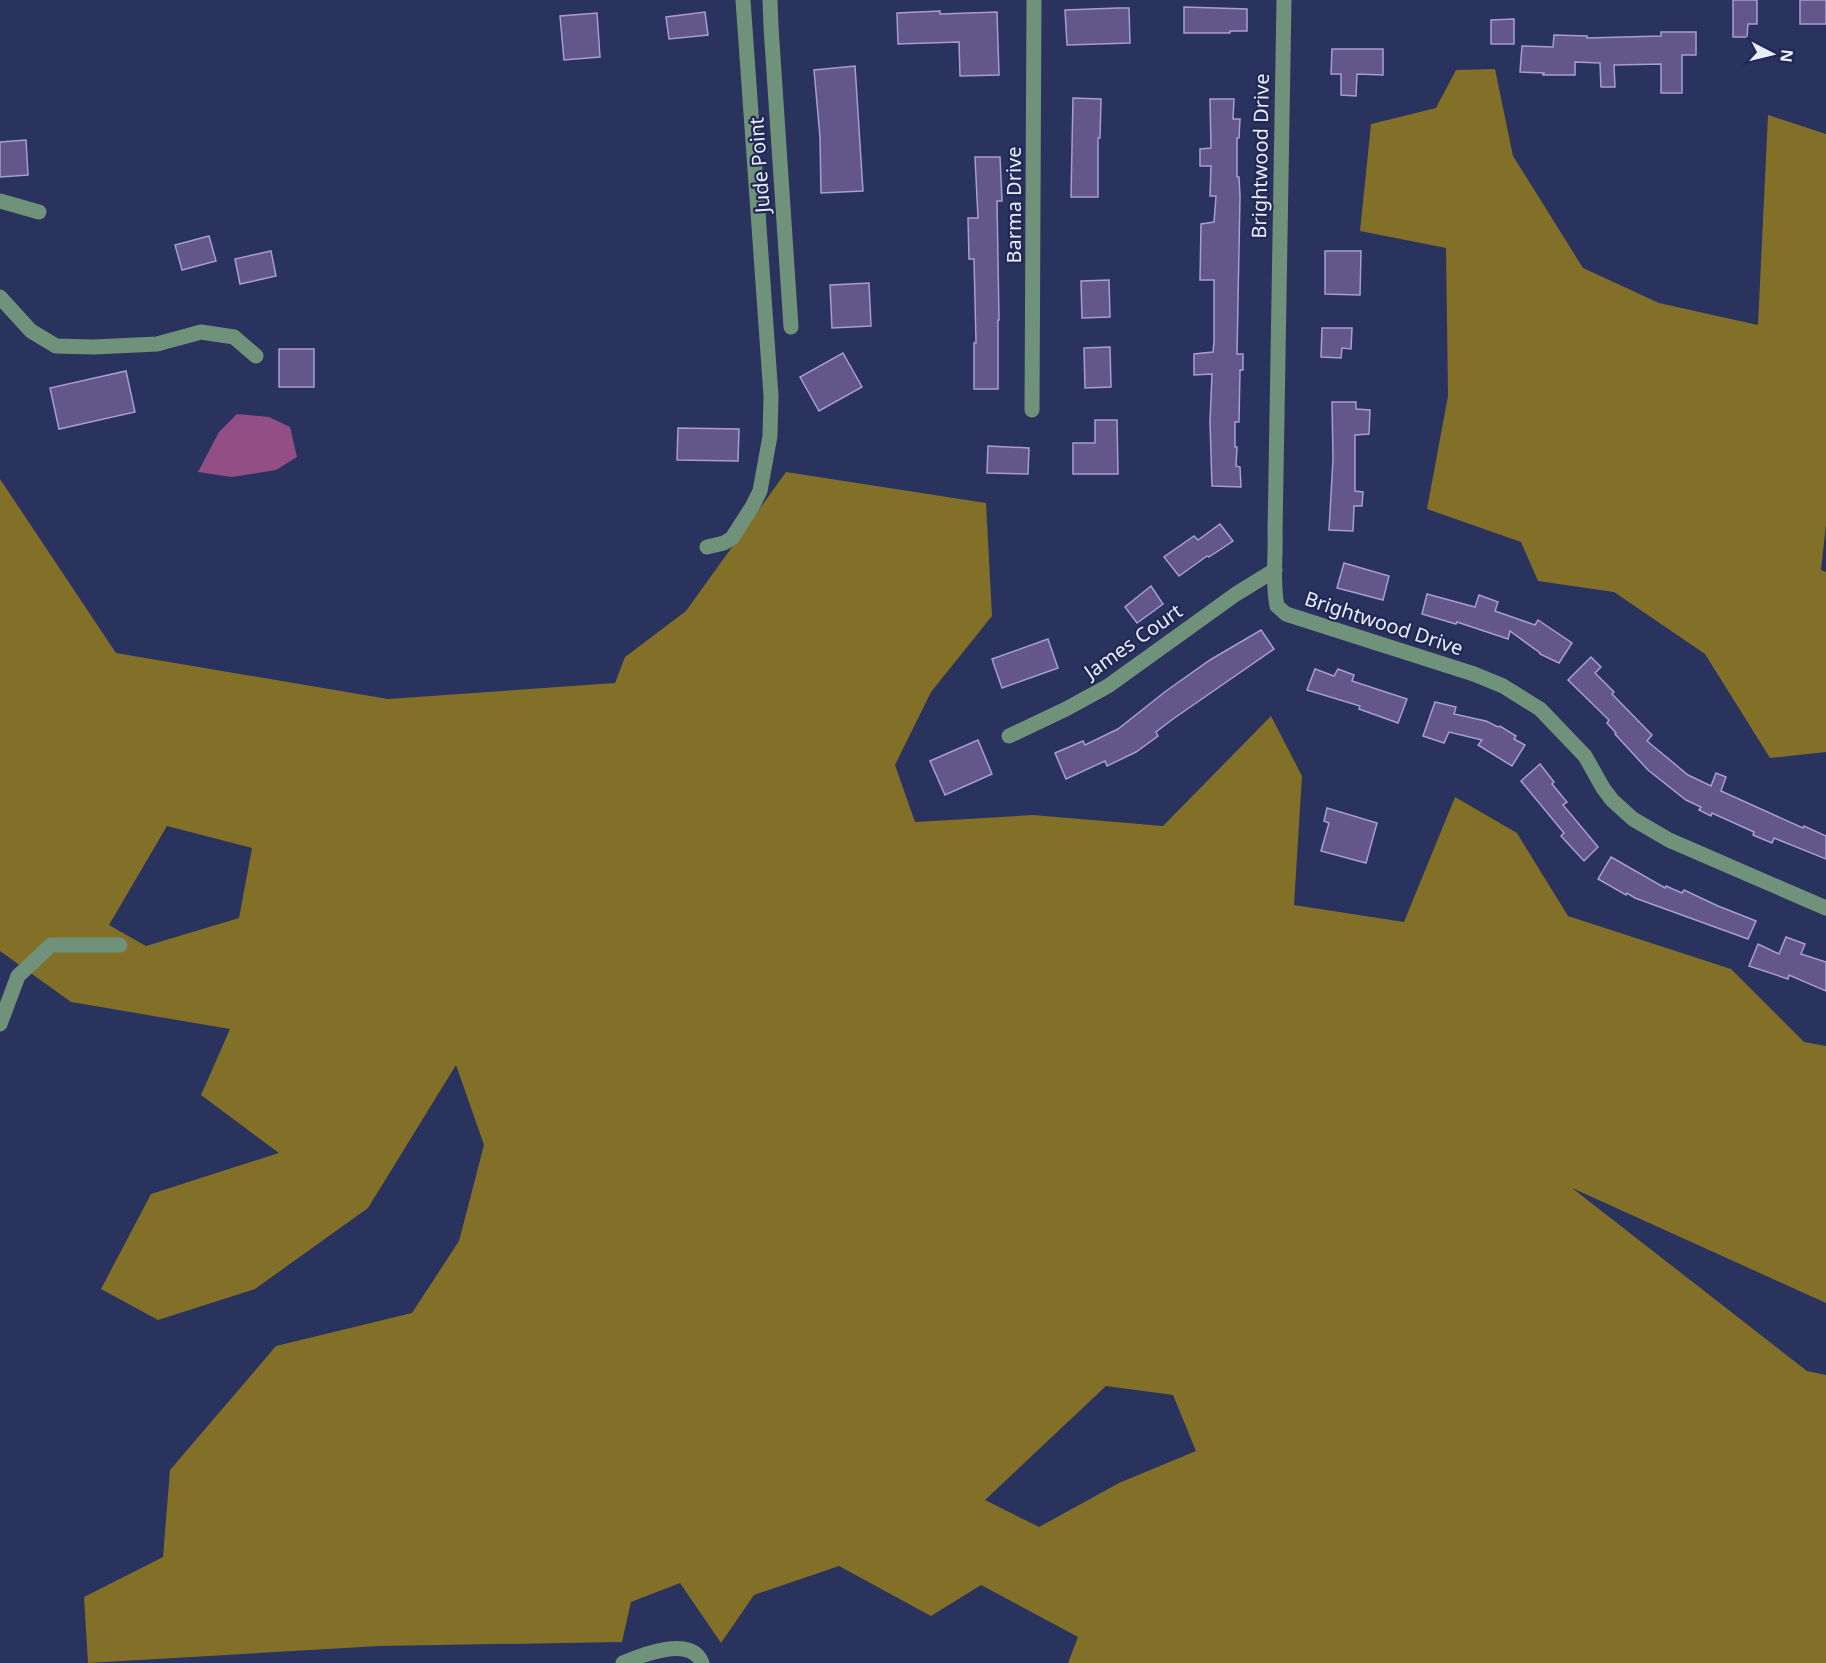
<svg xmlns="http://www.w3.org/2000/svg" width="1826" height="1663" viewBox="0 0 1826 1663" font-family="'Noto Sans',sans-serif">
	<rect width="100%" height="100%" fill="#2a325e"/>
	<g fill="#826f28" fill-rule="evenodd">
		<polygon points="1495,69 1513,156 1583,268 1659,303 1758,325 1768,115 1826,134 1826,525 1821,570 1826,572 1826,752 1770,758 1705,654 1614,592 1538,581 1521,542 1427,509 1448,396 1446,248 1360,231 1371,124 1436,108 1456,70"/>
		<path d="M786,472L986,503L992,616L931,692L895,765L915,822L1033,815L1163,826L1271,716L1302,776L1294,905L1404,922L1455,797L1517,833L1568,916L1731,969L1804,1042L1826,1046V1303L1572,1188L1807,1371L1826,1375V1663H1068L1078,1637L981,1585L931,1616L839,1566L754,1595L721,1643L680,1583L631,1602L622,1642L379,1646L88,1663L84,1597L163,1557L170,1470L276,1346L412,1313L459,1241L484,1145L456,1065L368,1208L255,1289L158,1320L101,1289L151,1194L279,1153L201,1095L230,1029L71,1002L0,951V479L116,653L388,699L615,683L625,657L686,611ZM167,826L252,848L239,918L146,946L109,925ZM1106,1386L1173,1395L1196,1451L1119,1483L1039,1527L985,1500Z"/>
	</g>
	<polygon fill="#924f86" points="237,414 269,417 290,427 297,457 276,470 232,477 198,472 219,432"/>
	<g fill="#625788" stroke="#a89dd3" stroke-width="1.5">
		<polygon points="1733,0 1757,0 1757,24 1748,24 1747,37 1733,37"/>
		<rect x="1800" y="0" width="26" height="24"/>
		<polygon points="1184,7 1247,9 1247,31 1230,31 1230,33 1184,33"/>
		<polygon points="1118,8 1129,8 1130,43 1067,45 1065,10"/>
		<polygon points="940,11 940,14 997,12 999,75 960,76 959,42 898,44 897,13"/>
		<polygon points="705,12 708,35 669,39 666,17"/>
		<polygon points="597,13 600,57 564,60 560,16"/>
		<polygon points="1514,19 1514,44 1491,44 1491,20"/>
		<polygon points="1661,32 1696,32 1696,55 1682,55 1682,93 1661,93 1661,64 1614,65 1615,87 1601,87 1600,63 1575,62 1575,75 1543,75 1544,73 1520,72 1522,46 1553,47 1554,35 1587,36 1587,38 1661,36"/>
		<polygon points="1332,49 1383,49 1383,75 1357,74 1356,96 1341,95 1341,74 1331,74"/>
		<polygon points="855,66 863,191 821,193 820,137 814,70"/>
		<polygon points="1073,98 1101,99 1100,138 1098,138 1098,197 1071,197"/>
		<polygon points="1210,99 1234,99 1233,119 1240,119 1239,138 1237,138 1237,177 1239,177 1240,196 1237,354 1243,354 1243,370 1240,370 1239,422 1235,422 1235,447 1237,447 1236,466 1240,467 1241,487 1212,486 1210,422 1212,374 1194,375 1194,354 1213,352 1214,342 1214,280 1200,280 1201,224 1214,222 1216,196 1210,196 1211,166 1200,166 1200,149 1211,148"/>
		<polygon points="26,140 28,175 0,177 0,142"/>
		<polygon points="975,157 1000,157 1002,201 997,201 999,320 998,320 998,389 974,389 974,343 976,343 974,259 969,259 968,218 978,218"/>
		<polygon points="209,236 216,261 182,270 175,245"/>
		<polygon points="271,251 276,276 240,284 235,259"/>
		<polygon points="1325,251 1361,251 1360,295 1325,294"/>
		<polygon points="1109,280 1110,317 1082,318 1081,281"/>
		<polygon points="869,283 871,326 832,328 830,285"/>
		<polygon points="1322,328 1352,328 1351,349 1342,348 1341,358 1321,357"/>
		<polygon points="1110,347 1111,387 1085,388 1084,348"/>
		<rect x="279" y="349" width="35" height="38"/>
		<polygon points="843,353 862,387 819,411 800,377"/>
		<polygon points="126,371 135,412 59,429 50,388"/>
		<polygon points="1332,402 1356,402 1356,409 1370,410 1369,434 1355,435 1355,491 1363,492 1362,506 1354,506 1353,531 1329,530 1333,459"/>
		<polygon points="1095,420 1117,420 1118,474 1073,474 1073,443 1095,443"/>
		<polygon points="678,428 739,429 738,461 677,460"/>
		<polygon points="988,446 1029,448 1028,474 987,473"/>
		<polygon points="1220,524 1233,541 1209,557 1207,556 1179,576 1164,557 1194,536 1198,540"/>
		<polygon points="1344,563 1389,576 1383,600 1337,588"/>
		<polygon points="1151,586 1163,604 1137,623 1125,607"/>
		<polygon points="1427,594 1475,607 1479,595 1498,602 1495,611 1535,625 1538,620 1572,643 1559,663 1540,654 1540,653 1510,631 1508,639 1457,622 1456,624 1422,614"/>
		<polygon points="1261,630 1274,649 1173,719 1156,732 1158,736 1136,752 1107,766 1105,761 1066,779 1055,753 1083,741 1085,745 1118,729 1166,691 1210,660"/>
		<polygon points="1048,639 1058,668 1002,688 992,659"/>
		<polygon points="1591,657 1601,667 1595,673 1614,692 1612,694 1652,735 1647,741 1688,775 1711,786 1716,773 1726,777 1721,791 1803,828 1804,826 1826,836 1826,859 1774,838 1772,843 1753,835 1754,832 1712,813 1711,816 1699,810 1701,807 1686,800 1648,770 1615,734 1616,733 1607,723 1609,720 1568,680"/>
		<polygon points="1315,669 1334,676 1338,669 1354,675 1352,681 1407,699 1398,723 1359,709 1360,706 1307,690"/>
		<polygon points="1435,702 1456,707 1454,714 1486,721 1498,727 1500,726 1516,736 1514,739 1525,745 1512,766 1478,745 1482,740 1449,732 1444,743 1423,736"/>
		<polygon points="978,740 992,774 945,795 930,761"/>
		<polygon points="1540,764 1554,782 1552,784 1567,802 1563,805 1598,847 1584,861 1561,836 1564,833 1521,781"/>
		<polygon points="1327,808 1377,823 1366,863 1321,851 1329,823 1324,821"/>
		<polygon points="1611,857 1665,888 1666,886 1682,893 1684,890 1718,906 1756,921 1748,939 1635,898 1627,893 1626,895 1598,879"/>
		<polygon points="1786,937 1805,944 1801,954 1826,962 1826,991 1789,975 1788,979 1749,966 1758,944 1779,954"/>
	</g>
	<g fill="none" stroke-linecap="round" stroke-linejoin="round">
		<g stroke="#70927a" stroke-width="15">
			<polyline points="770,0 771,27 791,327"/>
			<path d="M1284,0L1275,534C1276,558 1272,582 1277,606L1286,614L1474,674L1503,686L1540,709L1585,756L1603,788L1612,800L1633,819L1669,840L1826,908"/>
			<polyline points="0,201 39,212"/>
			<polyline points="0,297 31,331 56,346 94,347 157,344 201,332 234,337 256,356"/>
			<polyline points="1032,410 1034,0"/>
			<polyline points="707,547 724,543 732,538 752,507 760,491 770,436 771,396 743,0"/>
			<polyline points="1009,736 1066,709 1108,686 1236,594 1275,570"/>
			<polyline points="0,1024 18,976 51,945 120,945"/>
			<path d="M623,1663C642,1655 691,1635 702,1663"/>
		</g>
	</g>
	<g text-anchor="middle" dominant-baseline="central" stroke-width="4.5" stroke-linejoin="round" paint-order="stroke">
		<g font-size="20" fill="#e9eeff" stroke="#212853">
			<text transform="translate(1260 156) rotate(-89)">Brightwood Drive</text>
			<text transform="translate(759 165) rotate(-94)">Jude Point</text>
			<text transform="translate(1013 205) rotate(-90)">Barma Drive</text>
			<text transform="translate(1384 623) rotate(18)">Brightwood Drive</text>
			<text transform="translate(1133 641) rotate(-35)">James Court</text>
		</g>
	</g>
	<g transform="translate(1772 54) rotate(97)" stroke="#212853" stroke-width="4.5" paint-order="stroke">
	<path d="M0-4.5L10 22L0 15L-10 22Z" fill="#e9eeff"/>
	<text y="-9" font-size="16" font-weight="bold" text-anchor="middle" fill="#e9eeff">N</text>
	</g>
</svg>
